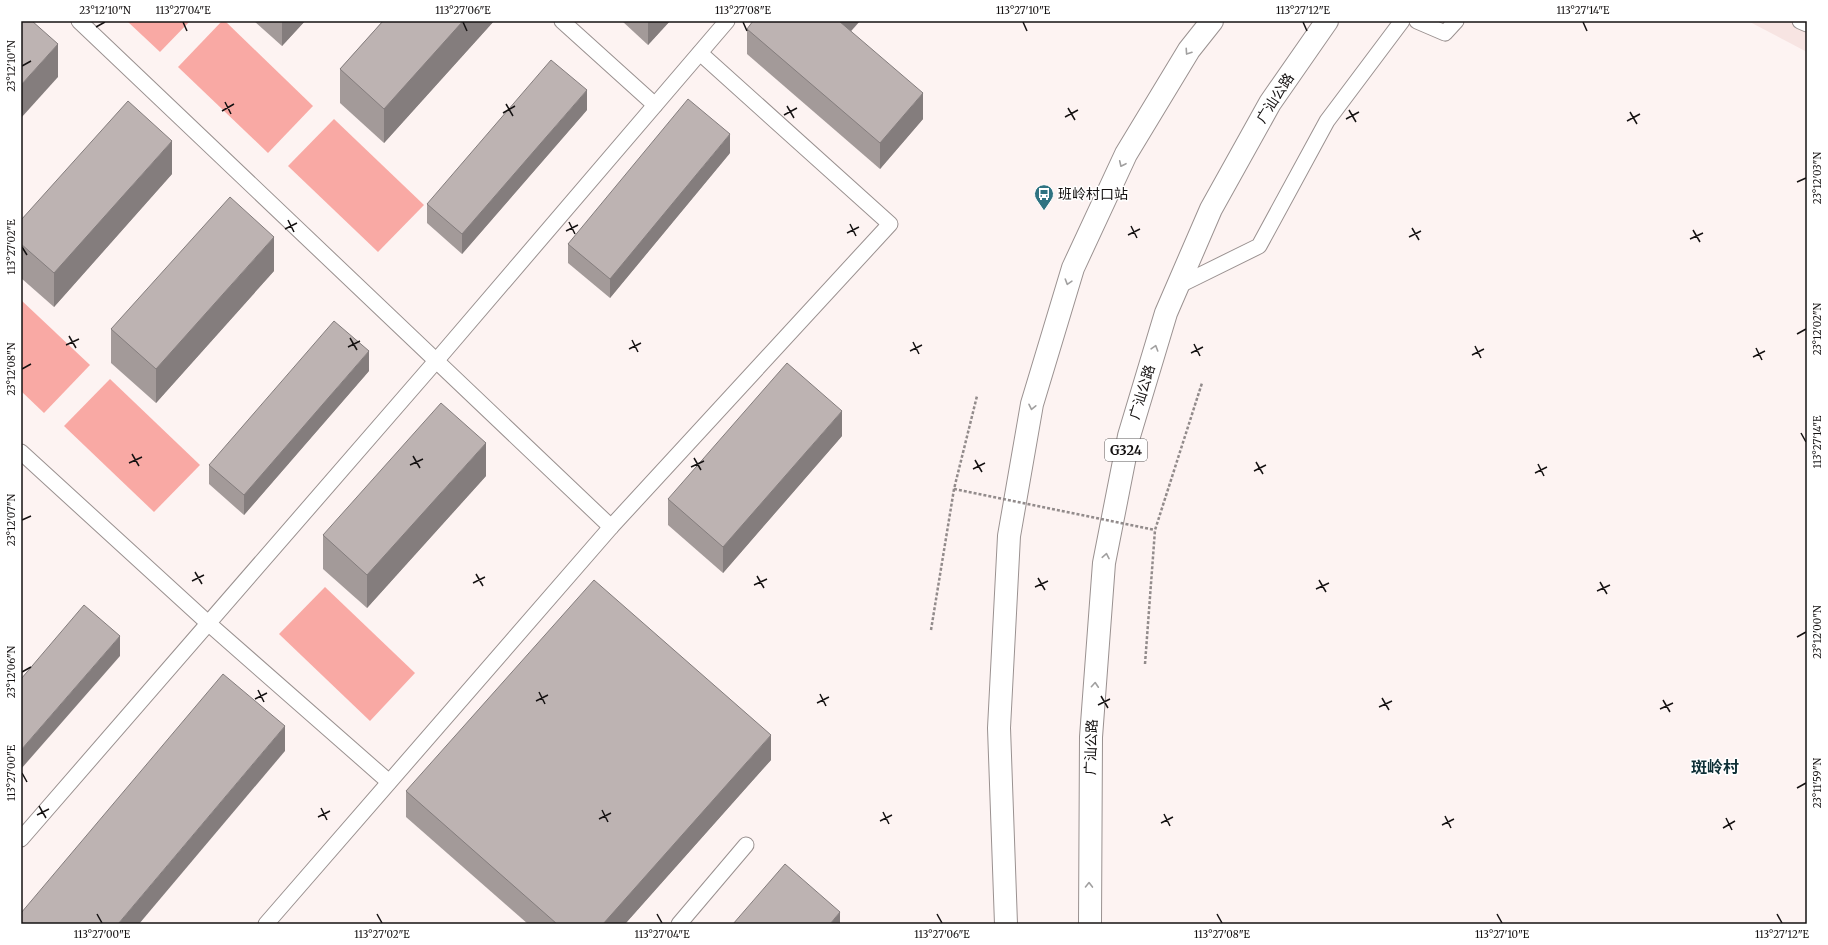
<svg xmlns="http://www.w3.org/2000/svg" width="1828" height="945" viewBox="0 0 1828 945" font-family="Merriweather,'Noto Sans SC',serif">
	<rect width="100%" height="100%" fill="#fdf3f2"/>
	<polygon fill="#f7e4e2" points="1748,21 1807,21 1807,52"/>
	<g fill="#f9a9a4">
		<polygon points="127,21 190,21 160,52"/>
		<polygon points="222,21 225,21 313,106 268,153 178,67"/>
		<polygon points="334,119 424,205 378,252 288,166"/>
		<polygon points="21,300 90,365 44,413 21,391"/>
		<polygon points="110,379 200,465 154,512 64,426"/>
		<polygon points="325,587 415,673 370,721 279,634"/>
	</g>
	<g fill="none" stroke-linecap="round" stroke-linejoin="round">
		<g stroke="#9a9190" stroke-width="17">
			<g id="lane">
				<polyline points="79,21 611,527"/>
				<polyline points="562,21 655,105"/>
				<polyline points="1417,21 1445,33 1456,21"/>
				<polyline points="1800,21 1807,24"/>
				<polyline points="1178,286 1259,246 1327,121 1402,21"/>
				<polyline points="21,452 208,623 389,782"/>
				<polyline points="21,839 436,361 727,21"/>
				<polyline points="266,924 611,527 890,224 700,53"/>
				<polyline points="679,924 746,845"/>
			</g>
		</g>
		<g stroke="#9a9190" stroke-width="24">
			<g id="highway">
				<polyline points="1006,924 999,728 1009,536 1032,404 1073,268 1126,154 1189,50 1212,21"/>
				<polyline points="1090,924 1091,737 1104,563 1129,436 1166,313 1211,209 1270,103 1327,21"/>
			</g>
		</g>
		<g stroke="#928b8b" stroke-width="2.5" stroke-dasharray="3 2" stroke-linecap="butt">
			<polyline points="931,630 954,489 977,396"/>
			<polyline points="1145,664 1155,530 1202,383"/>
		</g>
		<use href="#lane" stroke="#fff" stroke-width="15"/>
		<use href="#highway" stroke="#fff" stroke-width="22"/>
		<polyline stroke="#928b8b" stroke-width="2.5" stroke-dasharray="3 2" stroke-linecap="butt" points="954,489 1155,530"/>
	</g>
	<g fill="#a39a99">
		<polygon points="254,21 305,21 282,46"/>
		<polygon points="383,21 494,21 384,143 340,103 340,69"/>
		<polygon points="622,21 670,21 648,45"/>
		<polygon points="747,29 851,31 923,119 880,169 747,54"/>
		<polygon points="587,110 462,254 427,223 427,204"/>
		<polygon points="730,153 610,298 568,263 568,244"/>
		<polygon points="172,174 54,307 21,278 21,220"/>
		<polygon points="274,271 156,403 111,363 111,329"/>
		<polygon points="369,371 244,515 209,484 209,465"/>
		<polygon points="842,436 723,573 668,525 668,499"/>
		<polygon points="486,476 367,608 323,569 323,535"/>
		<polygon points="771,760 625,924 528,924 406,817 406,791"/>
	</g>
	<g fill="#847d7d">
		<polygon points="282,21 305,21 282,46"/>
		<polygon points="463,21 494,21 384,143 384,109"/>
		<polygon points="648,21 670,21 648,45"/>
		<polygon points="838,21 860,21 838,46"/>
		<polygon points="58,44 58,77 21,118 21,85"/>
		<polygon points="587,90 587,110 462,254 462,234"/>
		<polygon points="923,93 923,119 880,169 880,143"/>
		<polygon points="730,134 730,153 610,298 610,279"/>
		<polygon points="172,141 172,174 54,307 54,273"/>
		<polygon points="274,237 274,271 156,403 156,369"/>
		<polygon points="369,351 369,371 244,515 244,495"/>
		<polygon points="842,411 842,436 723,573 723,547"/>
		<polygon points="486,443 486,476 367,608 367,575"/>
		<polygon points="120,636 120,656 21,769 21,750"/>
		<polygon points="285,726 285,751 139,924 118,924"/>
		<polygon points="771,735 771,760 625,924 603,924"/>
		<polygon points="840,912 840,924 830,924"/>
	</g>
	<g fill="#bdb3b2" stroke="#847d7d">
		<polygon points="21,21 32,21 58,44 21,85"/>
		<polygon points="383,21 463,21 384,109 340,69"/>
		<polygon points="753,21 839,21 923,93 880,143 747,29"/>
		<polygon points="551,60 587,90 462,234 427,204"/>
		<polygon points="688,99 730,134 610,279 568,244"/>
		<polygon points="128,101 172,141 54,273 21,244 21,220"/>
		<polygon points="230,197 274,237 156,369 111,329"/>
		<polygon points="334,321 369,351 244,495 209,465"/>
		<polygon points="787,363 842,411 723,547 668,499"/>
		<polygon points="441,403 486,443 367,575 323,535"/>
		<polygon points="594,580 771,735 603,924 557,924 406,791"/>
		<polygon points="84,605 120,636 21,750 21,679"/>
		<polygon points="223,674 285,726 118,924 21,924 21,913"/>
		<polygon points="785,864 840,912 830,924 733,924"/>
	</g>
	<defs><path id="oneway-chevron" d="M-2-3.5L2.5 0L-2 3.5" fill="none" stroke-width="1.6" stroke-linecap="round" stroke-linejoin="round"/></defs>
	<g stroke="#a1a0a0">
		<use href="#oneway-chevron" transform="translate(1188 52) rotate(124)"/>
		<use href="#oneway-chevron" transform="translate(1122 164) rotate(115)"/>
		<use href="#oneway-chevron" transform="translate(1068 282) rotate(107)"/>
		<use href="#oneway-chevron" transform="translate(1155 348) rotate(-73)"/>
		<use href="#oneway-chevron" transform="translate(1032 407) rotate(102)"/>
		<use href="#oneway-chevron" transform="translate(1106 556) rotate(-79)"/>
		<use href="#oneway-chevron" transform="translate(1095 685) rotate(-86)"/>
		<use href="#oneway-chevron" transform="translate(1089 885) rotate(-89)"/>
	</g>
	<path fill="none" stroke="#151212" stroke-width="1.5" d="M183,22L187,31M463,22L467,31M743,22L747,31M1023,22L1027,31M1303,22L1307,31M1583,22L1587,31M96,27L105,22M22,66L31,61M225,102L231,114M506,104L513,116M787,106L794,118M1068,108L1075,120M1349,110L1356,122M222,111L234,104M1630,112L1637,124M503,113L515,106M784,115L797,108M1065,117L1078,110M1346,119L1359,112M1627,121L1640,114M1797,182L1806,178M288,220L294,232M569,222L575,234M850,224L856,236M1131,226L1137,238M1412,228L1419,240M285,229L297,223M1693,230L1700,242M566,231L578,225M847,233L859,227M1128,235L1140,229M1409,237L1421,231M1690,239L1703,233M22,247L27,255M1797,334L1806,329M69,336L76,348M350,338L357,350M632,340L638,352M913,342L919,354M1194,344L1200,356M66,345L79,339M1475,346L1481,358M348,347L360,341M1756,348L1762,360M629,349L641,343M910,351L922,345M1191,353L1203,347M1472,355L1484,349M1753,357L1765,351M22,369L31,364M1801,433L1806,442M132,454L139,466M413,456L420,468M694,458L701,470M975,460L982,472M1256,462L1263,474M129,463L142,457M1538,464L1544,476M410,465L423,459M691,467L704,461M973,469L985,463M1254,471L1266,465M1535,473L1547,467M22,520L31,516M195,572L202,584M476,574L483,586M757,576L764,588M1038,578L1045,590M1319,580L1326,592M192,581L204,575M1600,582L1607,594M473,583L485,577M754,585L767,579M1035,587L1048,581M1316,589L1329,583M1597,591L1610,585M1797,637L1806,632M22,672L31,667M258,690L264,702M539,692L545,704M820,694L826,706M1101,696L1108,708M1382,698L1389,710M255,699L267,693M1663,700L1670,712M536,701L548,695M817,703L829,697M1098,705L1110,699M1379,707L1392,701M1660,709L1673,703M22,773L27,782M1797,788L1806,783M39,806L46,818M321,808L327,820M602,810L608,822M883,812L889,824M1164,814L1170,826M37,815L49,809M1445,816L1451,828M318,817L330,811M1726,818L1732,830M599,819L611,813M880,821L892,815M1161,823L1173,817M1442,825L1454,819M1723,828L1735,821M97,914L102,923M377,914L382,923M657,914L662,923M937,914L942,923M1217,914L1222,923M1497,914L1502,923M1777,914L1782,923"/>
	<defs>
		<g id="bus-pin" transform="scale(1)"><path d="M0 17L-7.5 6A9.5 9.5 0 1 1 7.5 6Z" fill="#2f7382" stroke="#fff"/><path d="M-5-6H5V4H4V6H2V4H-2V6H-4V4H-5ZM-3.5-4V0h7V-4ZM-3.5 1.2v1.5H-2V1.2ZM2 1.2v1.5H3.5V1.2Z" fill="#fff"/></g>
	</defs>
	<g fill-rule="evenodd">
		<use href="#bus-pin" x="1044" y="194"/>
	</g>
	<g text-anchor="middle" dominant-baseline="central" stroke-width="3" stroke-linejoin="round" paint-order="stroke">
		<rect fill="#fff" stroke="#5b5959" stroke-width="1" x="1105" y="439" width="42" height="22" rx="3"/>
		<g font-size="13" font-weight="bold" fill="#151212">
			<text x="1126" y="450">G324</text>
		</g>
		<g font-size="14" fill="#151212" stroke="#fff">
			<text transform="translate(1275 98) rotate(-57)">广汕公路</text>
			<text transform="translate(1142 392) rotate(-73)">广汕公路</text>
			<text transform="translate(1091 747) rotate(-88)">广汕公路</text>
		</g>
		<g font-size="14" fill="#151212" stroke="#fff" text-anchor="start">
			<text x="1058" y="194">班岭村口站</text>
		</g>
		<g font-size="16" font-weight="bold" fill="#0f3037" stroke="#fff">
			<text x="1715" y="767">斑岭村</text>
		</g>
	</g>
	<rect width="1828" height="945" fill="none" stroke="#ffffff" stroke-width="44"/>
	<rect x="22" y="22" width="1784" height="901" fill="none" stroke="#151212" stroke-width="1.5"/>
	<g font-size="10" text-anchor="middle" fill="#151212">
		<text x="105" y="14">23°12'10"N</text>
		<text x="183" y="14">113°27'04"E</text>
		<text x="463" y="14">113°27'06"E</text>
		<text x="743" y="14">113°27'08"E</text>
		<text x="1023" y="14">113°27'10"E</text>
		<text x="1303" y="14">113°27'12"E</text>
		<text x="1583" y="14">113°27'14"E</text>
		<text transform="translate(11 66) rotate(-90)" y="4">23°12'10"N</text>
		<text transform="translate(1817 178) rotate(-90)" y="4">23°12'03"N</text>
		<text transform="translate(11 247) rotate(-90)" y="4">113°27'02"E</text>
		<text transform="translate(1817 329) rotate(-90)" y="4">23°12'02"N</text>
		<text transform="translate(11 369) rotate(-90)" y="4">23°12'08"N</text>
		<text transform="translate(1817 442) rotate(-90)" y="4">113°27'14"E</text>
		<text transform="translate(11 520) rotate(-90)" y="4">23°12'07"N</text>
		<text transform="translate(1817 632) rotate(-90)" y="4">23°12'00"N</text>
		<text transform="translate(11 672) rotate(-90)" y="4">23°12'06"N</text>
		<text transform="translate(11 773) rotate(-90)" y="4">113°27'00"E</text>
		<text transform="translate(1817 783) rotate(-90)" y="4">23°11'59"N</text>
		<text x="102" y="938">113°27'00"E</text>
		<text x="382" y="938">113°27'02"E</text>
		<text x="662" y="938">113°27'04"E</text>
		<text x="942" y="938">113°27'06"E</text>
		<text x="1222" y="938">113°27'08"E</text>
		<text x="1502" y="938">113°27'10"E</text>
		<text x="1782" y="938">113°27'12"E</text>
	</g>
</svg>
